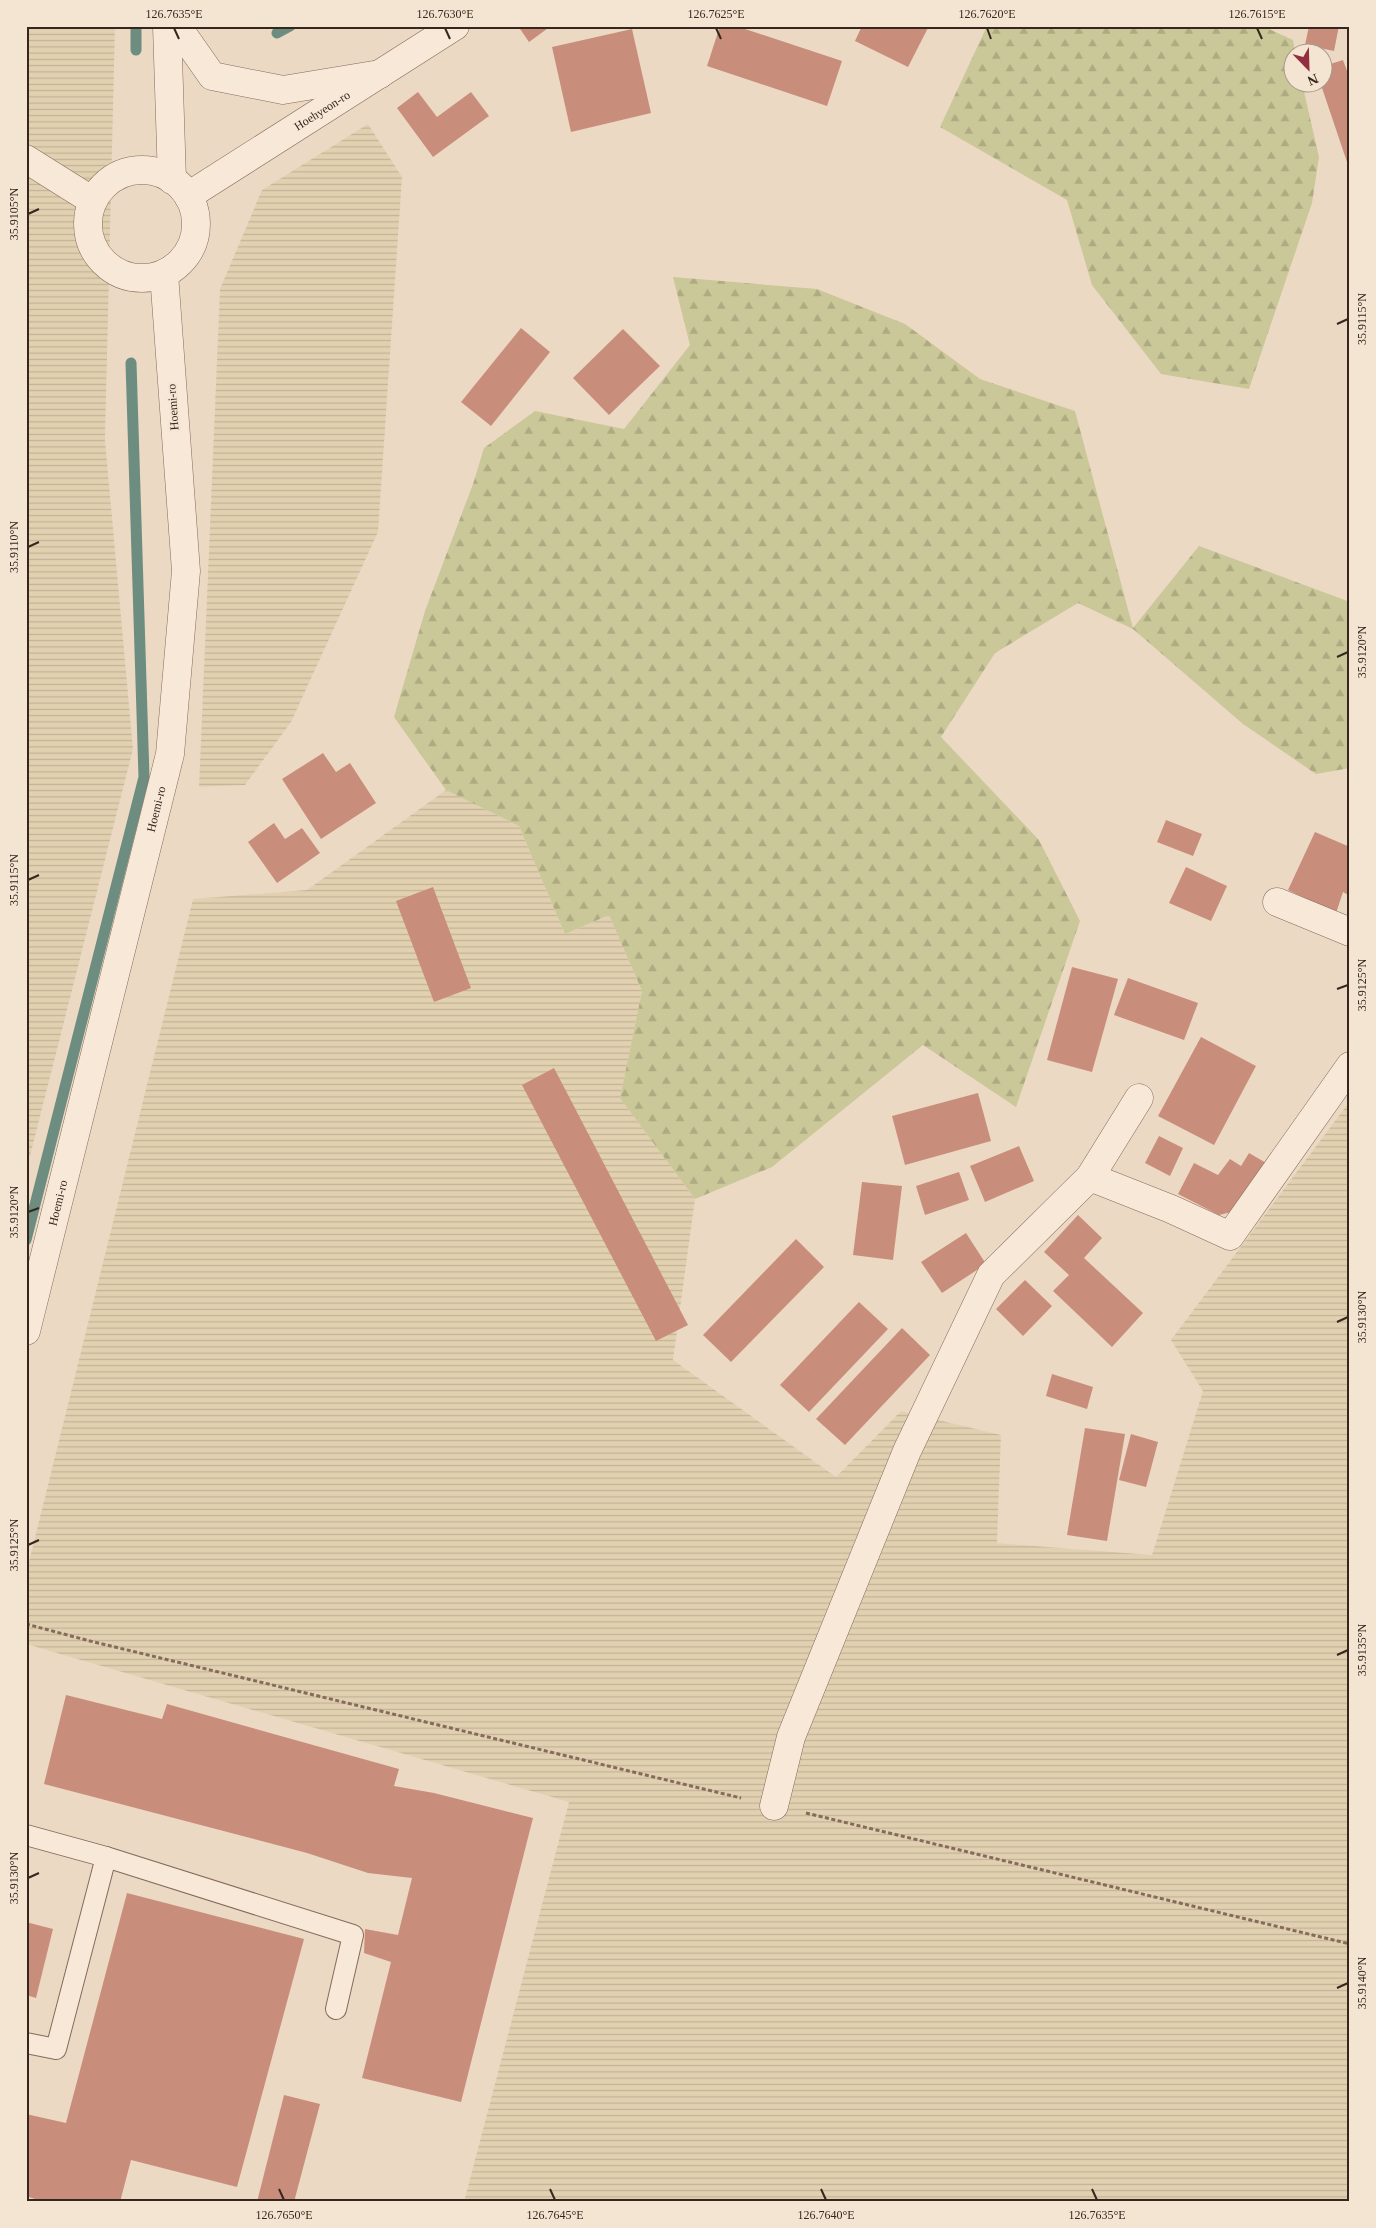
<svg xmlns="http://www.w3.org/2000/svg" width="1376" height="2228" viewBox="0 0 1376 2228" font-family="'Times New Roman',serif">
	<defs>
		<pattern id="farmland-rules" width="6" height="5" patternUnits="userSpaceOnUse" patternTransform="scale(1.25)"><rect width="6" height="5" fill="#e2d1b1"/><path d="M0 2.5h6" fill="none" stroke="#c2b398"/></pattern>
		<pattern id="forest-firs" width="22" height="20" patternUnits="userSpaceOnUse" patternTransform="scale(1.25)"><rect width="22" height="20" fill="#cac798"/><path d="M5 1l3.5 6h-7zM16 11l3.5 6h-7z" fill="#aeab83"/></pattern>
	</defs>
	<rect width="100%" height="100%" fill="#ecd9c4"/>
	<g fill="url(#farmland-rules)">
		<polygon points="26,26 115,26 105,440 133,749 26,1172"/>
		<polygon points="368,124 402,177 378,532 291,722 245,785 199,787 220,289 262,190"/>
		<polygon points="446,790 519,826 565,934 609,915 642,991 620,1098 695,1199 673,1360 836,1477 901,1411 1001,1435 997,1543 1152,1555 1203,1391 1171,1340 1350,1101 1350,2202 464,2202 569,1802 26,1644 26,1574 193,899 307,890"/>
	</g>
	<g fill="url(#forest-firs)">
		<polygon points="987,26 1262,26 1293,40 1295,52 1294,52 1294,82 1302,83 1319,157 1312,203 1249,389 1161,374 1092,285 1067,200 940,127"/>
		<polygon points="673,277 817,289 905,324 980,379 1075,411 1133,628 1199,546 1350,602 1350,768 1316,774 1243,724 1133,629 1078,603 995,653 941,737 1039,840 1080,921 1016,1107 923,1045 772,1167 695,1199 620,1098 642,991 609,915 565,934 519,826 446,790 394,717 425,611 473,484 484,448 535,411 624,429 690,345"/>
	</g>
	<g fill="none" stroke-linecap="round" stroke-linejoin="round">
		<g stroke="#6d8d80" stroke-width="11">
			<polyline points="136,26 136,50"/>
			<polyline points="277,33 290,26"/>
			<polyline points="26,1240 144,777 131,363"/>
		</g>
	</g>
	<g fill="#c98e7b">
		<polygon points="518,26 551,26 529,42"/>
		<polygon points="720,26 736,26 842,61 827,106 707,66"/>
		<polygon points="862,26 929,26 908,67 855,41"/>
		<polygon points="1309,26 1339,26 1334,51 1305,45"/>
		<polygon points="632,29 651,113 571,132 552,47"/>
		<polygon points="1343,60 1350,79 1349,168 1320,82 1324,82 1324,66"/>
		<polygon points="418,92 437,117 471,92 489,116 433,157 397,108"/>
		<polygon points="521,328 550,352 491,426 461,402"/>
		<polygon points="623,329 660,366 609,415 573,378"/>
		<polygon points="323,753 336,772 350,763 376,803 321,839 282,779"/>
		<polygon points="1166,820 1202,834 1193,856 1157,842"/>
		<polygon points="274,823 285,839 302,828 320,853 277,883 248,842"/>
		<polygon points="1315,832 1350,847 1350,896 1343,892 1336,913 1288,890"/>
		<polygon points="1186,867 1227,886 1211,921 1169,903"/>
		<polygon points="433,887 471,988 434,1002 396,901"/>
		<polygon points="1072,967 1118,979 1092,1072 1047,1060"/>
		<polygon points="1128,978 1198,1003 1184,1040 1114,1015"/>
		<polygon points="1201,1037 1256,1066 1214,1145 1158,1116"/>
		<polygon points="554,1068 688,1325 656,1341 522,1085"/>
		<polygon points="978,1093 991,1141 905,1165 892,1116"/>
		<polygon points="1159,1136 1183,1148 1170,1176 1145,1163"/>
		<polygon points="1019,1146 1034,1181 985,1202 970,1166"/>
		<polygon points="1249,1153 1268,1164 1240,1210 1219,1215 1178,1194 1194,1163 1218,1175 1230,1159 1241,1166"/>
		<polygon points="959,1172 969,1200 925,1215 916,1186"/>
		<polygon points="862,1182 902,1186 893,1260 853,1255"/>
		<polygon points="1078,1215 1102,1238 1084,1258 1143,1313 1112,1347 1053,1291 1069,1275 1044,1252"/>
		<polygon points="966,1233 986,1264 942,1293 921,1262"/>
		<polygon points="796,1239 824,1267 731,1362 703,1335"/>
		<polygon points="1025,1280 1052,1306 1023,1336 996,1309"/>
		<polygon points="859,1302 888,1329 809,1412 780,1385"/>
		<polygon points="902,1328 930,1355 845,1445 816,1419"/>
		<polygon points="1052,1374 1093,1387 1087,1409 1046,1396"/>
		<polygon points="1085,1428 1125,1434 1107,1541 1067,1535"/>
		<polygon points="1131,1434 1158,1442 1146,1487 1119,1480"/>
		<polygon points="66,1695 162,1719 167,1704 399,1769 394,1786 434,1793 533,1818 461,2102 362,2078 391,1962 364,1953 365,1929 398,1935 412,1878 368,1873 307,1853 44,1784"/>
		<polygon points="127,1893 304,1939 237,2187 131,2160 120,2202 44,2202 26,2196 26,2114 66,2123"/>
		<polygon points="26,1922 53,1929 36,1998 26,1995"/>
		<polygon points="284,2095 320,2104 294,2202 257,2202"/>
	</g>
	<g fill="none" stroke-linecap="round" stroke-linejoin="round">
		<g stroke="#866a5b" stroke-width="22">
			<g id="service">
				<polyline points="26,1835 106,1857 56,2049 26,2043"/>
				<polyline points="106,1857 353,1935 336,2009"/>
			</g>
		</g>
		<g stroke="#866a5b" stroke-width="29">
			<g id="minor">
				<polyline points="177,26 212,76 283,90 380,74"/>
				<circle cx="142" cy="224" r="54"/>
				<polyline points="1277,902 1350,932"/>
				<polyline points="1090,1177 1171,1209 1230,1236 1350,1066"/>
				<polyline points="774,1806 791,1737 907,1451 991,1275 1090,1177 1139,1098"/>
			</g>
		</g>
		<g stroke="#866a5b" stroke-width="29">
			<g id="tertiary">
				<polyline points="167,26 172,180"/>
				<polyline points="26,159 93,201"/>
				<path id="s1" d="M188,196L455,26"/>
				<path id="s2" d="M26,1331L170,754L186,571L164,274"/>
			</g>
		</g>
		<g stroke="#866a5b" stroke-width="3" stroke-dasharray="4 2.5" stroke-linecap="butt">
			<polyline points="26,1624 90,1641 741,1798"/>
			<polyline points="806,1813 1350,1944"/>
		</g>
		<use href="#service" stroke="#f7e8d7" stroke-width="20"/>
		<use href="#minor" stroke="#f7e8d7" stroke-width="28"/>
		<use href="#tertiary" stroke="#f7e8d7" stroke-width="28"/>
	</g>
	<path fill="none" stroke="#37261e" stroke-width="2" d="M174,28L179,39M445,28L450,39M716,28L721,39M987,28L991,39M1257,28L1262,39M28,214L39,209M1337,324L1348,319M28,547L39,542M1337,657L1348,652M28,880L39,875M1337,989L1348,985M28,1212L39,1208M1337,1322L1348,1317M28,1545L39,1540M1337,1655L1348,1650M28,1878L39,1873M1337,1988L1348,1983M279,2189L284,2200M550,2189L555,2200M821,2189L826,2200M1092,2189L1097,2200"/>
	<g text-anchor="middle" dominant-baseline="central" stroke-width="4" stroke-linejoin="round" paint-order="stroke">
		<g font-size="12" fill="#37261e" stroke="#f4e5d3">
			<text stroke="none"><textPath href="#s1" startOffset="159">Hoehyeon-ro</textPath></text>
			<text transform="translate(173 407) rotate(-94)">Hoemi-ro</text>
			<text stroke="none"><textPath href="#s2" startOffset="538">Hoemi-ro</textPath></text>
			<text stroke="none"><textPath href="#s2" startOffset="132">Hoemi-ro</textPath></text>
		</g>
	</g>
	<rect width="1376" height="2228" fill="none" stroke="#f4e5d3" stroke-width="55"/>
	<g transform="translate(1308 68) rotate(157)"><circle r="24" fill="#f4e5d3" stroke="#a8998b"/>
	<path d="M0-4L9 19L0 12L-9 19Z" fill="#932d40"/>
	<text y="-8" font-size="14" font-weight="bold" text-anchor="middle" fill="#37261e">N</text>
	</g>
	<rect x="28" y="28" width="1320" height="2172" fill="none" stroke="#37261e" stroke-width="2"/>
	<g font-size="12" text-anchor="middle" fill="#37261e">
		<text x="174" y="18">126.7635°E</text>
		<text x="445" y="18">126.7630°E</text>
		<text x="716" y="18">126.7625°E</text>
		<text x="987" y="18">126.7620°E</text>
		<text x="1257" y="18">126.7615°E</text>
		<text transform="translate(14 214) rotate(-90)" y="4">35.9105°N</text>
		<text transform="translate(1362 319) rotate(-90)" y="4">35.9115°N</text>
		<text transform="translate(14 547) rotate(-90)" y="4">35.9110°N</text>
		<text transform="translate(1362 652) rotate(-90)" y="4">35.9120°N</text>
		<text transform="translate(14 880) rotate(-90)" y="4">35.9115°N</text>
		<text transform="translate(1362 985) rotate(-90)" y="4">35.9125°N</text>
		<text transform="translate(14 1212) rotate(-90)" y="4">35.9120°N</text>
		<text transform="translate(1362 1317) rotate(-90)" y="4">35.9130°N</text>
		<text transform="translate(14 1545) rotate(-90)" y="4">35.9125°N</text>
		<text transform="translate(1362 1650) rotate(-90)" y="4">35.9135°N</text>
		<text transform="translate(14 1878) rotate(-90)" y="4">35.9130°N</text>
		<text transform="translate(1362 1983) rotate(-90)" y="4">35.9140°N</text>
		<text x="284" y="2219">126.7650°E</text>
		<text x="555" y="2219">126.7645°E</text>
		<text x="826" y="2219">126.7640°E</text>
		<text x="1097" y="2219">126.7635°E</text>
	</g>
</svg>
